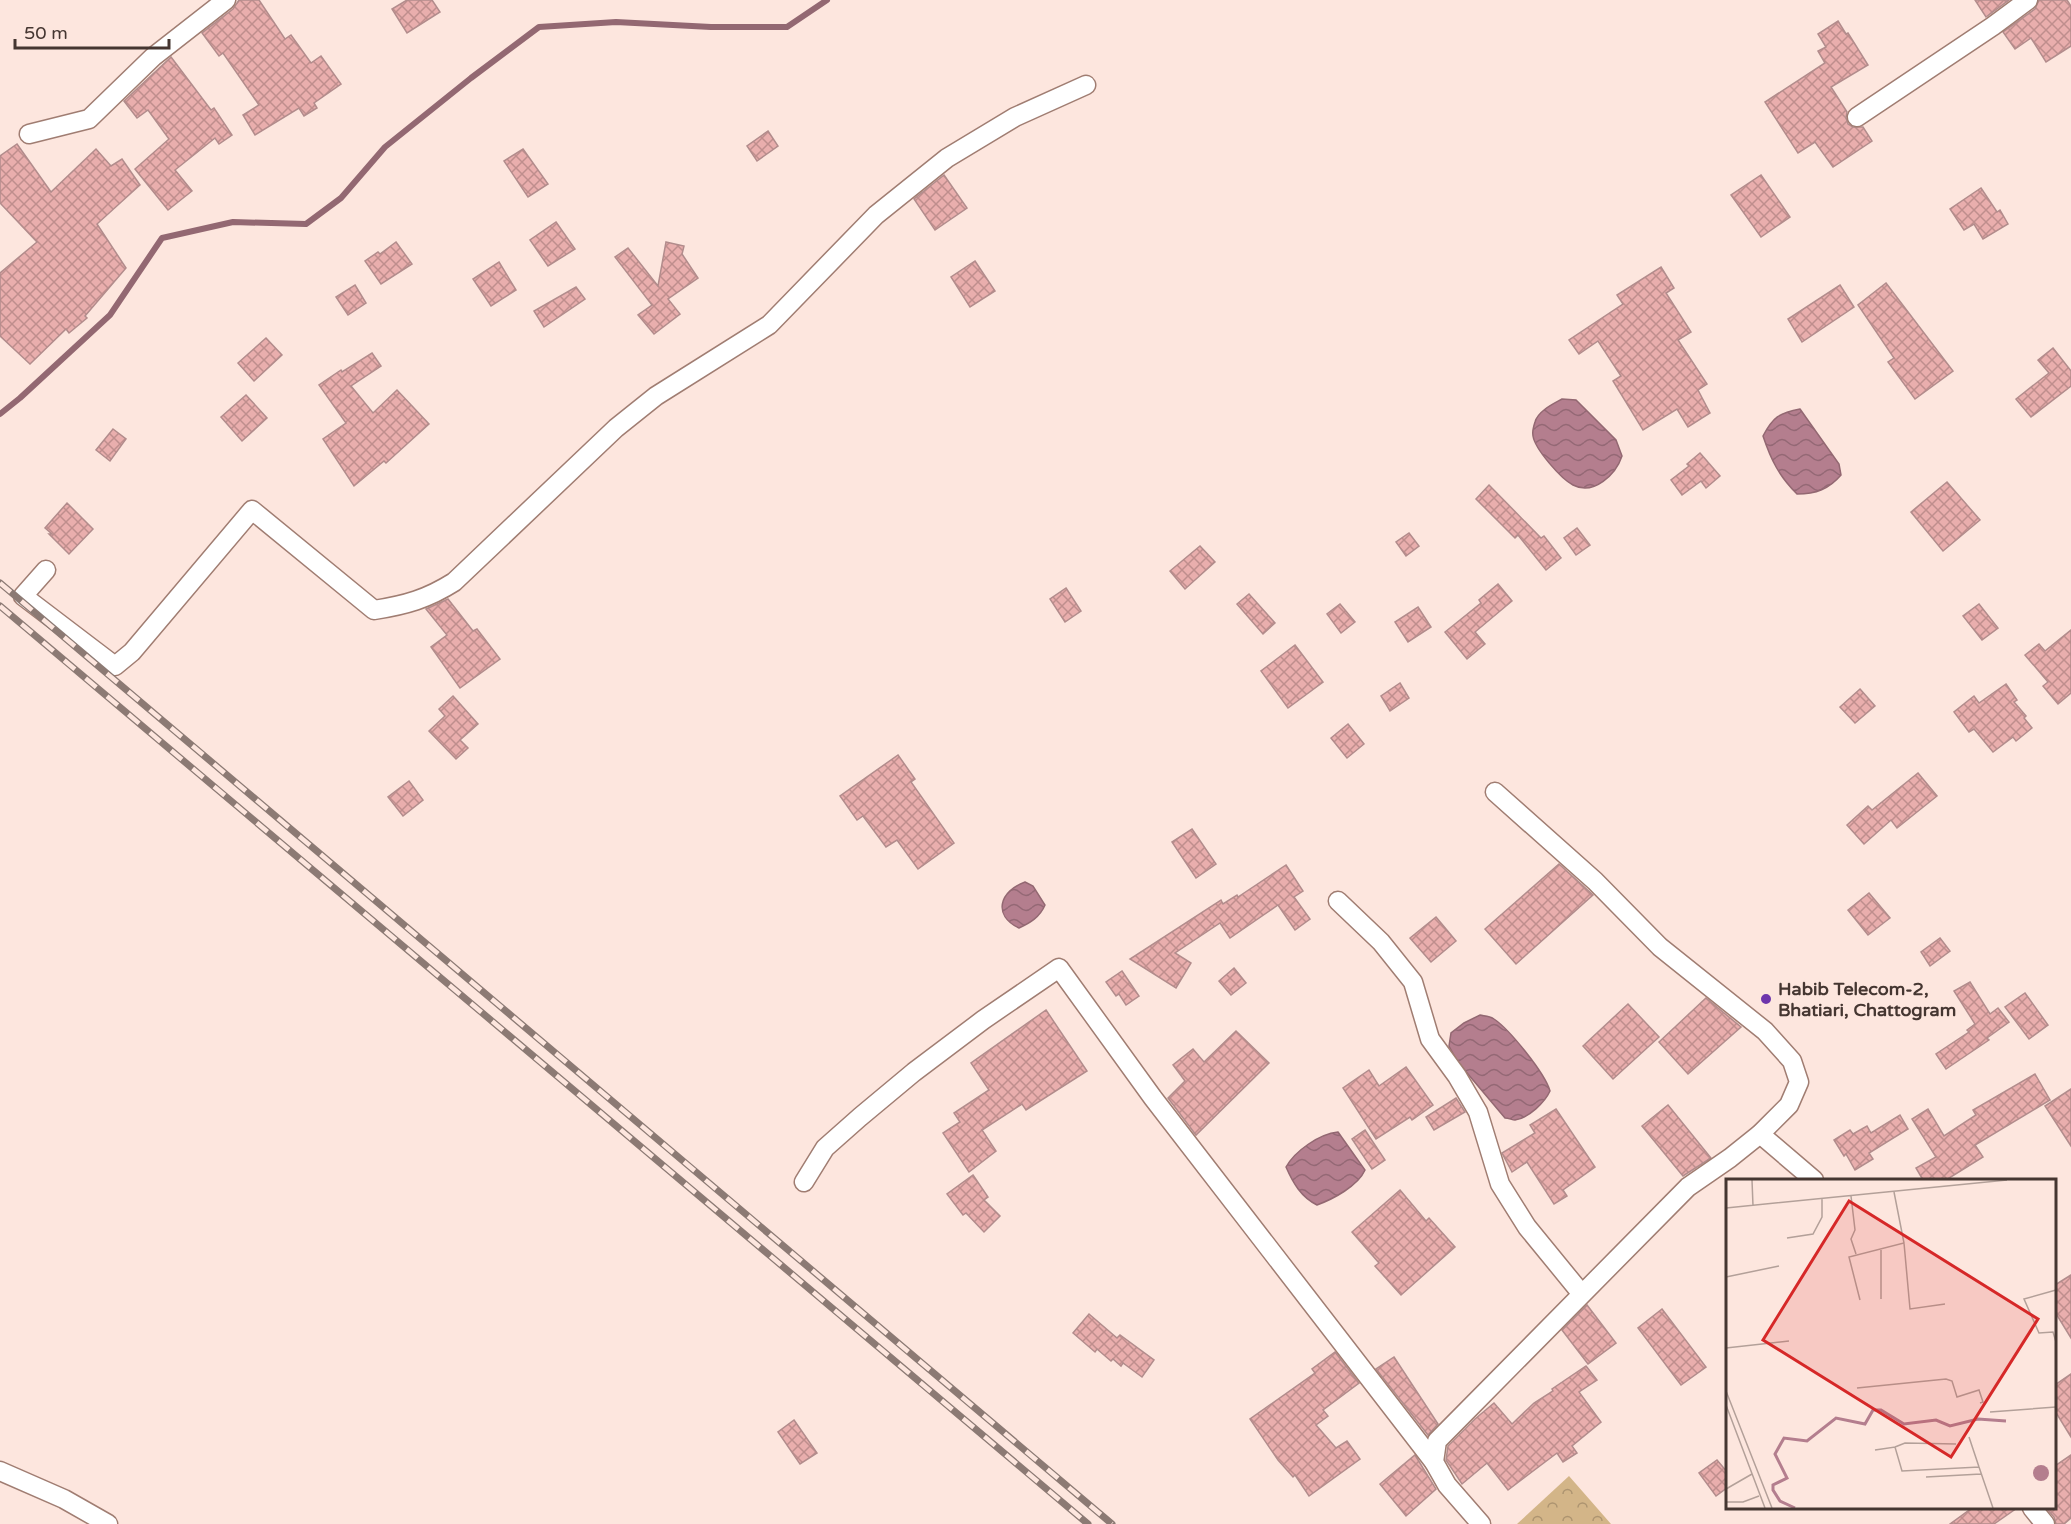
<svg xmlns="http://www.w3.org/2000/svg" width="2071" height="1524" viewBox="0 0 2071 1524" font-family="'Varela Round',sans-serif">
	<defs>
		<pattern id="park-crowns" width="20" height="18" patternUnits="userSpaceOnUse" patternTransform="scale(1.5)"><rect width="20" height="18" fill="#d3b588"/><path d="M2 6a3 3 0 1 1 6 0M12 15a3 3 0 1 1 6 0" fill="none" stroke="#ad9470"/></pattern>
		<pattern id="water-waves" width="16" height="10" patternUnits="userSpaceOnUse" patternTransform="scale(1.5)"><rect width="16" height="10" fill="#b47e8e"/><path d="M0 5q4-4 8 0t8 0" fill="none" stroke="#946875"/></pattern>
		<pattern id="building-cross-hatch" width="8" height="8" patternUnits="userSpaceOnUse" patternTransform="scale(1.5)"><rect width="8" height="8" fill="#e9aead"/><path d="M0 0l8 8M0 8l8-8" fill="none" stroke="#bf8e8d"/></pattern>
	</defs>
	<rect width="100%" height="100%" fill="#fde6de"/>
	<polygon fill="url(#park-crowns)" points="1569,1476 1611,1524 1517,1524"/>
	<g fill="url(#water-waves)" stroke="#936872" stroke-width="1.5">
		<path d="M1562,399L1576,400L1616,440L1622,456C1616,474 1594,496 1573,485C1561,479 1535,449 1533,436C1532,432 1534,425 1535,422C1538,411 1553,404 1562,399Z"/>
		<path d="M1800,409L1839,464L1841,475C1829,489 1816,494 1797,494C1779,476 1771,460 1763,436C1773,417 1779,413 1800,409Z"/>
		<path d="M1025,882L1033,886L1045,905C1040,917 1030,923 1019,928C992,915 1000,891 1025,882Z"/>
		<path d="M1480,1015C1484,1016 1490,1016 1494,1019C1509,1029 1545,1073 1550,1091C1545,1102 1529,1118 1515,1120C1512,1120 1509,1118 1505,1118L1457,1061L1449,1046L1451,1033L1464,1023Z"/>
		<path d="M1338,1132L1365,1170C1358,1186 1333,1199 1317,1205C1301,1197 1293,1183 1286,1167C1295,1151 1319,1134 1338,1132Z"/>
	</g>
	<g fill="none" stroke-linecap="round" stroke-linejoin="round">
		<polyline stroke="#936872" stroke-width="6" points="0,414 20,398 110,315 162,238 233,222 306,224 341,198 385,147 471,78 539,27 616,22 711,27 787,27 827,0"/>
	</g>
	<g fill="url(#building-cross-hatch)" stroke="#b28c8c" stroke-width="1.5">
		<polygon points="239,0 259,0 285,39 291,35 311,63 321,56 341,84 314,103 317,108 304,116 299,108 255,135 243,115 259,105 223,53 219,56 202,33 233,9"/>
		<polygon points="407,0 432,0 440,12 407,33 392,9"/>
		<polygon points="1975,0 2009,0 1986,17"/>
		<polygon points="2039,0 2067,0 2071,6 2071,46 2046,62 2031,38 2015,49 2003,32 2035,9"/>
		<polygon points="1838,21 1846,34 1848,33 1868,65 1831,87 1847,112 1846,118 1848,124 1853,127 1863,127 1872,141 1833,167 1815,142 1798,153 1765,102 1825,63 1818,51 1826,47 1818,34"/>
		<polygon points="171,57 211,110 214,108 232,135 219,144 215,138 175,170 192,191 168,210 135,169 169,139 148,110 137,118 124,101"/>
		<polygon points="768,131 778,146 757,161 747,146"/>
		<polygon points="17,144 51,192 96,149 111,166 122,159 140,185 97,224 126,268 85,316 87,318 69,333 66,329 30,364 0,336 0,273 37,242 0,203 0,156"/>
		<polygon points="523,149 548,184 528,197 504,161"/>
		<polygon points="944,175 967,208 935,230 914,199"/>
		<polygon points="1761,175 1790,217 1761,237 1731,195"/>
		<polygon points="1981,188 1997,212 2000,210 2008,224 1983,239 1974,224 1964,230 1950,209"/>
		<polygon points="556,222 575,249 548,266 530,240"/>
		<polygon points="396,242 412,264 381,284 365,261 378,252 380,254"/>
		<polygon points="666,242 684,246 682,254 698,278 668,299 680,314 654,334 638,315 652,305 615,257 628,248 658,286"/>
		<polygon points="975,261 995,291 970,307 951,277"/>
		<polygon points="499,262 516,290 491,306 473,279"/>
		<polygon points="1661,267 1674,288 1666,293 1691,332 1678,340 1707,384 1698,390 1710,413 1688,427 1677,409 1643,430 1613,381 1621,376 1598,341 1579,354 1569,340 1623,304 1617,295"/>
		<polygon points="1886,283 1953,371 1915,399 1888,362 1894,358 1858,305"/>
		<polygon points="355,285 366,303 348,315 336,297"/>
		<polygon points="1840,285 1854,307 1802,342 1788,319"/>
		<polygon points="576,287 585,299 544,327 534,311"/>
		<polygon points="266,338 282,355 254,381 238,363"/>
		<polygon points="2053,348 2071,371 2071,386 2031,417 2016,399 2049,373 2038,360"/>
		<polygon points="372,353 381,366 351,386 373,413 397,390 429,424 386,463 384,461 354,486 323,439 346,423 319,385 341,370 342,372"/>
		<polygon points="246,395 267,418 242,441 221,417"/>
		<polygon points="113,429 126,439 110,461 96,450"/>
		<polygon points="1700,453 1720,476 1706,488 1701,481 1682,495 1671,480 1689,466 1687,464"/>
		<polygon points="1947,482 1980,520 1943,551 1911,512"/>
		<polygon points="1489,485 1541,538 1544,536 1561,558 1546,570 1518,535 1515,538 1476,499"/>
		<polygon points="67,503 93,529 69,554 49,534 52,534 45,528"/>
		<polygon points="1577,528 1590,545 1576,555 1564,538"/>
		<polygon points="1409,533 1419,546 1406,556 1396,542"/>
		<polygon points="1200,546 1215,562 1185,589 1170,571"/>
		<polygon points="1498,584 1512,601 1475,632 1485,644 1467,659 1445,632 1481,603 1479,600"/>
		<polygon points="1066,588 1081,611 1065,622 1050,599"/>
		<polygon points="1249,594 1275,623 1263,634 1237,604"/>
		<polygon points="448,599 473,631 477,629 500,659 460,688 431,647 447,635 426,609"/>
		<polygon points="1340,604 1355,622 1341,633 1327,614"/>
		<polygon points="1979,604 1998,628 1982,640 1963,616"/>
		<polygon points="1418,607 1431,627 1408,642 1395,622"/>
		<polygon points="2071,630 2071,693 2058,704 2043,686 2048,682 2025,655 2039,644 2045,651"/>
		<polygon points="1295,645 1323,682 1288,708 1261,671"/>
		<polygon points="1400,683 1409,698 1390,711 1381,696"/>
		<polygon points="2006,684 2017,700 2014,702 2026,716 2024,718 2032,728 2016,741 2013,737 1993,752 1974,729 1969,732 1954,712 1974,696 1979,703"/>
		<polygon points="1860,689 1875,706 1855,723 1840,707"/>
		<polygon points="453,696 478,724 460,740 468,748 456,759 429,731 445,716 439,709"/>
		<polygon points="1348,724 1364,744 1347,758 1331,738"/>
		<polygon points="898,755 915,779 911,782 954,843 918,869 897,840 886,847 863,816 857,820 840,796"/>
		<polygon points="1918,773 1937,796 1897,828 1891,820 1864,844 1847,825 1868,806 1872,810"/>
		<polygon points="409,781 423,800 403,816 388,797"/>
		<polygon points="1192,829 1216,864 1196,878 1172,842"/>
		<polygon points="1559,864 1593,895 1516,964 1485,929"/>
		<polygon points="1286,865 1303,891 1294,897 1310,919 1295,930 1278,905 1230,938 1220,923 1175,953 1191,963 1176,988 1130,959 1221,900 1223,904 1237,895 1238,897"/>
		<polygon points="1869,893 1890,918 1868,935 1848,910"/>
		<polygon points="1436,917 1456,941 1431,962 1410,938"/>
		<polygon points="1940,938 1950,951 1930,966 1921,952"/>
		<polygon points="1234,968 1246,983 1231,995 1219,981"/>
		<polygon points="1122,971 1139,996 1126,1005 1119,994 1116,996 1106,982"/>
		<polygon points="1970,982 1990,1014 1998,1008 2009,1022 1987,1038 1989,1040 1946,1069 1936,1054 1969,1032 1967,1030 1975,1024 1954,991"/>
		<polygon points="2025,993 2048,1025 2029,1039 2005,1007"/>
		<polygon points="1706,998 1741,1027 1688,1074 1659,1042"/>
		<polygon points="1628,1004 1659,1037 1613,1079 1583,1046"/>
		<polygon points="1046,1010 1087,1071 1026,1110 1022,1104 982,1130 996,1151 969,1172 943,1133 960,1122 954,1113 989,1090 971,1063"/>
		<polygon points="1236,1031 1269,1063 1196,1135 1168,1098 1185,1081 1173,1065 1193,1049 1204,1062"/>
		<polygon points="1406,1067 1433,1105 1412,1120 1410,1117 1376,1139 1343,1088 1369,1070 1379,1086"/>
		<polygon points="2035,1074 2050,1100 1975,1145 1983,1157 1946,1180 1923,1180 1916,1168 1936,1157 1912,1119 1928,1109 1944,1136 1976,1115 1973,1110"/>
		<polygon points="2071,1089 2071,1146 2045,1106"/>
		<polygon points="1456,1098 1465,1112 1434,1130 1426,1117"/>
		<polygon points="1668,1105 1711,1158 1683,1176 1642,1126"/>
		<polygon points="1556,1109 1595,1167 1563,1190 1567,1196 1554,1204 1527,1162 1512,1172 1502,1153 1535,1133 1530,1125"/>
		<polygon points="1900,1115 1908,1129 1869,1153 1873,1159 1855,1170 1846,1154 1844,1156 1834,1140 1850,1130 1853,1134 1867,1126 1871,1133"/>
		<polygon points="1365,1130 1385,1160 1372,1169 1352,1139"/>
		<polygon points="973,1175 988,1197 984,1200 1000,1216 984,1232 966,1213 963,1215 947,1194"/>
		<polygon points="1400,1190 1426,1221 1429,1218 1455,1247 1401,1295 1375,1266 1379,1263 1352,1232"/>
		<polygon points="2071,1275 2071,1338 2055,1312 2055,1285"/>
		<polygon points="1587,1305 1616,1343 1588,1364 1562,1330"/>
		<polygon points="1662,1309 1706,1367 1681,1385 1638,1328"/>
		<polygon points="1089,1314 1117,1338 1120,1335 1154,1360 1142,1377 1123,1363 1121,1366 1113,1359 1111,1361 1097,1349 1095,1352 1073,1333"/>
		<polygon points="1335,1352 1359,1383 1323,1410 1328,1416 1316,1425 1336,1448 1347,1441 1360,1459 1309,1496 1295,1475 1293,1477 1278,1460 1250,1419 1315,1373 1312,1369"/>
		<polygon points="1394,1357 1438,1424 1428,1435 1376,1369"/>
		<polygon points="1586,1366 1597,1380 1579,1392 1601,1422 1572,1446 1577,1453 1563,1462 1557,1453 1508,1490 1487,1463 1462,1484 1446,1460 1448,1446 1475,1419 1494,1403 1512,1424 1534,1403 1553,1391 1552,1389"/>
		<polygon points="2071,1374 2071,1437 2055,1411 2055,1385"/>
		<polygon points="794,1420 817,1453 800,1464 778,1432"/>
		<polygon points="1415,1455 1436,1489 1406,1516 1380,1484"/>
		<polygon points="2071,1455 2071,1518 2064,1524 2056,1524 2054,1517 2046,1508 2055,1508 2055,1466"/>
		<polygon points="1717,1460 1728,1473 1728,1487 1716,1496 1699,1473"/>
		<polygon points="1972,1508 2017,1508 1994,1524 1950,1524"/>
	</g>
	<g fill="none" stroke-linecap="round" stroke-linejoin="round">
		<g stroke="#a07d72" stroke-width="21">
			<g id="minor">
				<polyline points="1857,117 1993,26 2028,0"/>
				<polyline points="29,134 89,119 153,57 226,0"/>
				<path d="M46,570L23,596L115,666L132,652L252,510L374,610C406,605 427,599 454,582L616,428L656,396L769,325L876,215L947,158L1015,117L1086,85"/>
				<polyline points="1338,901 1381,942 1413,982 1430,1039 1457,1076 1478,1112 1500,1184 1527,1227 1581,1293"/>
				<polyline points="1760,1134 1814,1180"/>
				<polyline points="804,1182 825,1148 860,1117 914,1072 983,1020 1059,968 1153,1098 1434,1462"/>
				<polyline points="0,1471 64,1499 108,1524"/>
				<polyline points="2032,1508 2045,1524"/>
				<polyline points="1481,1524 1447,1485 1434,1462 1437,1441 1688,1187 1730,1158 1760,1134 1789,1105 1799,1082 1792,1061 1765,1031 1660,947 1595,881 1495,792"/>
			</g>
		</g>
		<use href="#minor" stroke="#fff" stroke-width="18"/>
		<g stroke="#8c7a74" stroke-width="7">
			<g id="rail">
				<polyline points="0,583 1112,1524"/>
				<polyline points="0,606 1088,1524"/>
			</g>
		</g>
		<use href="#rail" stroke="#fde6de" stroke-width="4.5" stroke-dasharray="14" stroke-linecap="butt"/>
	</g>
	<circle fill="#6e35ac" stroke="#fde6de" stroke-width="2" cx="1766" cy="999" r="6"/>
	<g text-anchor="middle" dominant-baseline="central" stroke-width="6" stroke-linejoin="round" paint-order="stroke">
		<g font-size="18" font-weight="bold" fill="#453631" stroke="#fde6de" text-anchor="start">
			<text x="1778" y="989">Habib Telecom-2,<tspan x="1778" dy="21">Bhatiari, Chattogram</tspan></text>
		</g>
	</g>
	<g transform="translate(1726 1179)">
		<rect width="330" height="330" fill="#fde6de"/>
		<path d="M307 294a8 8 0 1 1 16 0a8 8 0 1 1-16 0Z" fill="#b47e8e"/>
		<path fill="none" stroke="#b47e8e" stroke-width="3" d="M69,329L54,322L47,311V306L61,299L49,275L58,259L81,262L110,239L139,245L147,231H155L178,245L210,241L224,247L252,240L280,242"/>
		<path fill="none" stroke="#b3a099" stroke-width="1.5" d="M26,1L27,27M125,17L129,51L125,60L130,75M0,29L281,1M61,59L87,55L96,38V19M178,64L184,130L219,125M0,98L53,87M330,111L298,120L313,154L327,153L330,163M155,120V71M134,121L123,78L178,64L168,13M0,169L63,162M131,209L220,200L226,202L231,218L253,211L257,223L254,224M0,212L46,329M0,226L39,329M264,233L330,228M243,258L253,288M169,268L179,264L230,265M149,271L169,268L176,292L253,288L267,329M200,298L255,295M0,310L26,295M0,323H17L33,317"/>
		<path fill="#d62828" fill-opacity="0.15" stroke="#d62828" stroke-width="3" d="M123,22L312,140L225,278L37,161Z"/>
		<rect width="330" height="330" fill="none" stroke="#453631" stroke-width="3"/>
	</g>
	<path d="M15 39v9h154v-9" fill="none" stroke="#453631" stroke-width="3"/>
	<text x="24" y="39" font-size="18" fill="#453631" stroke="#fde6de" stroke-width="4.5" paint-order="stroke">50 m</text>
</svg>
